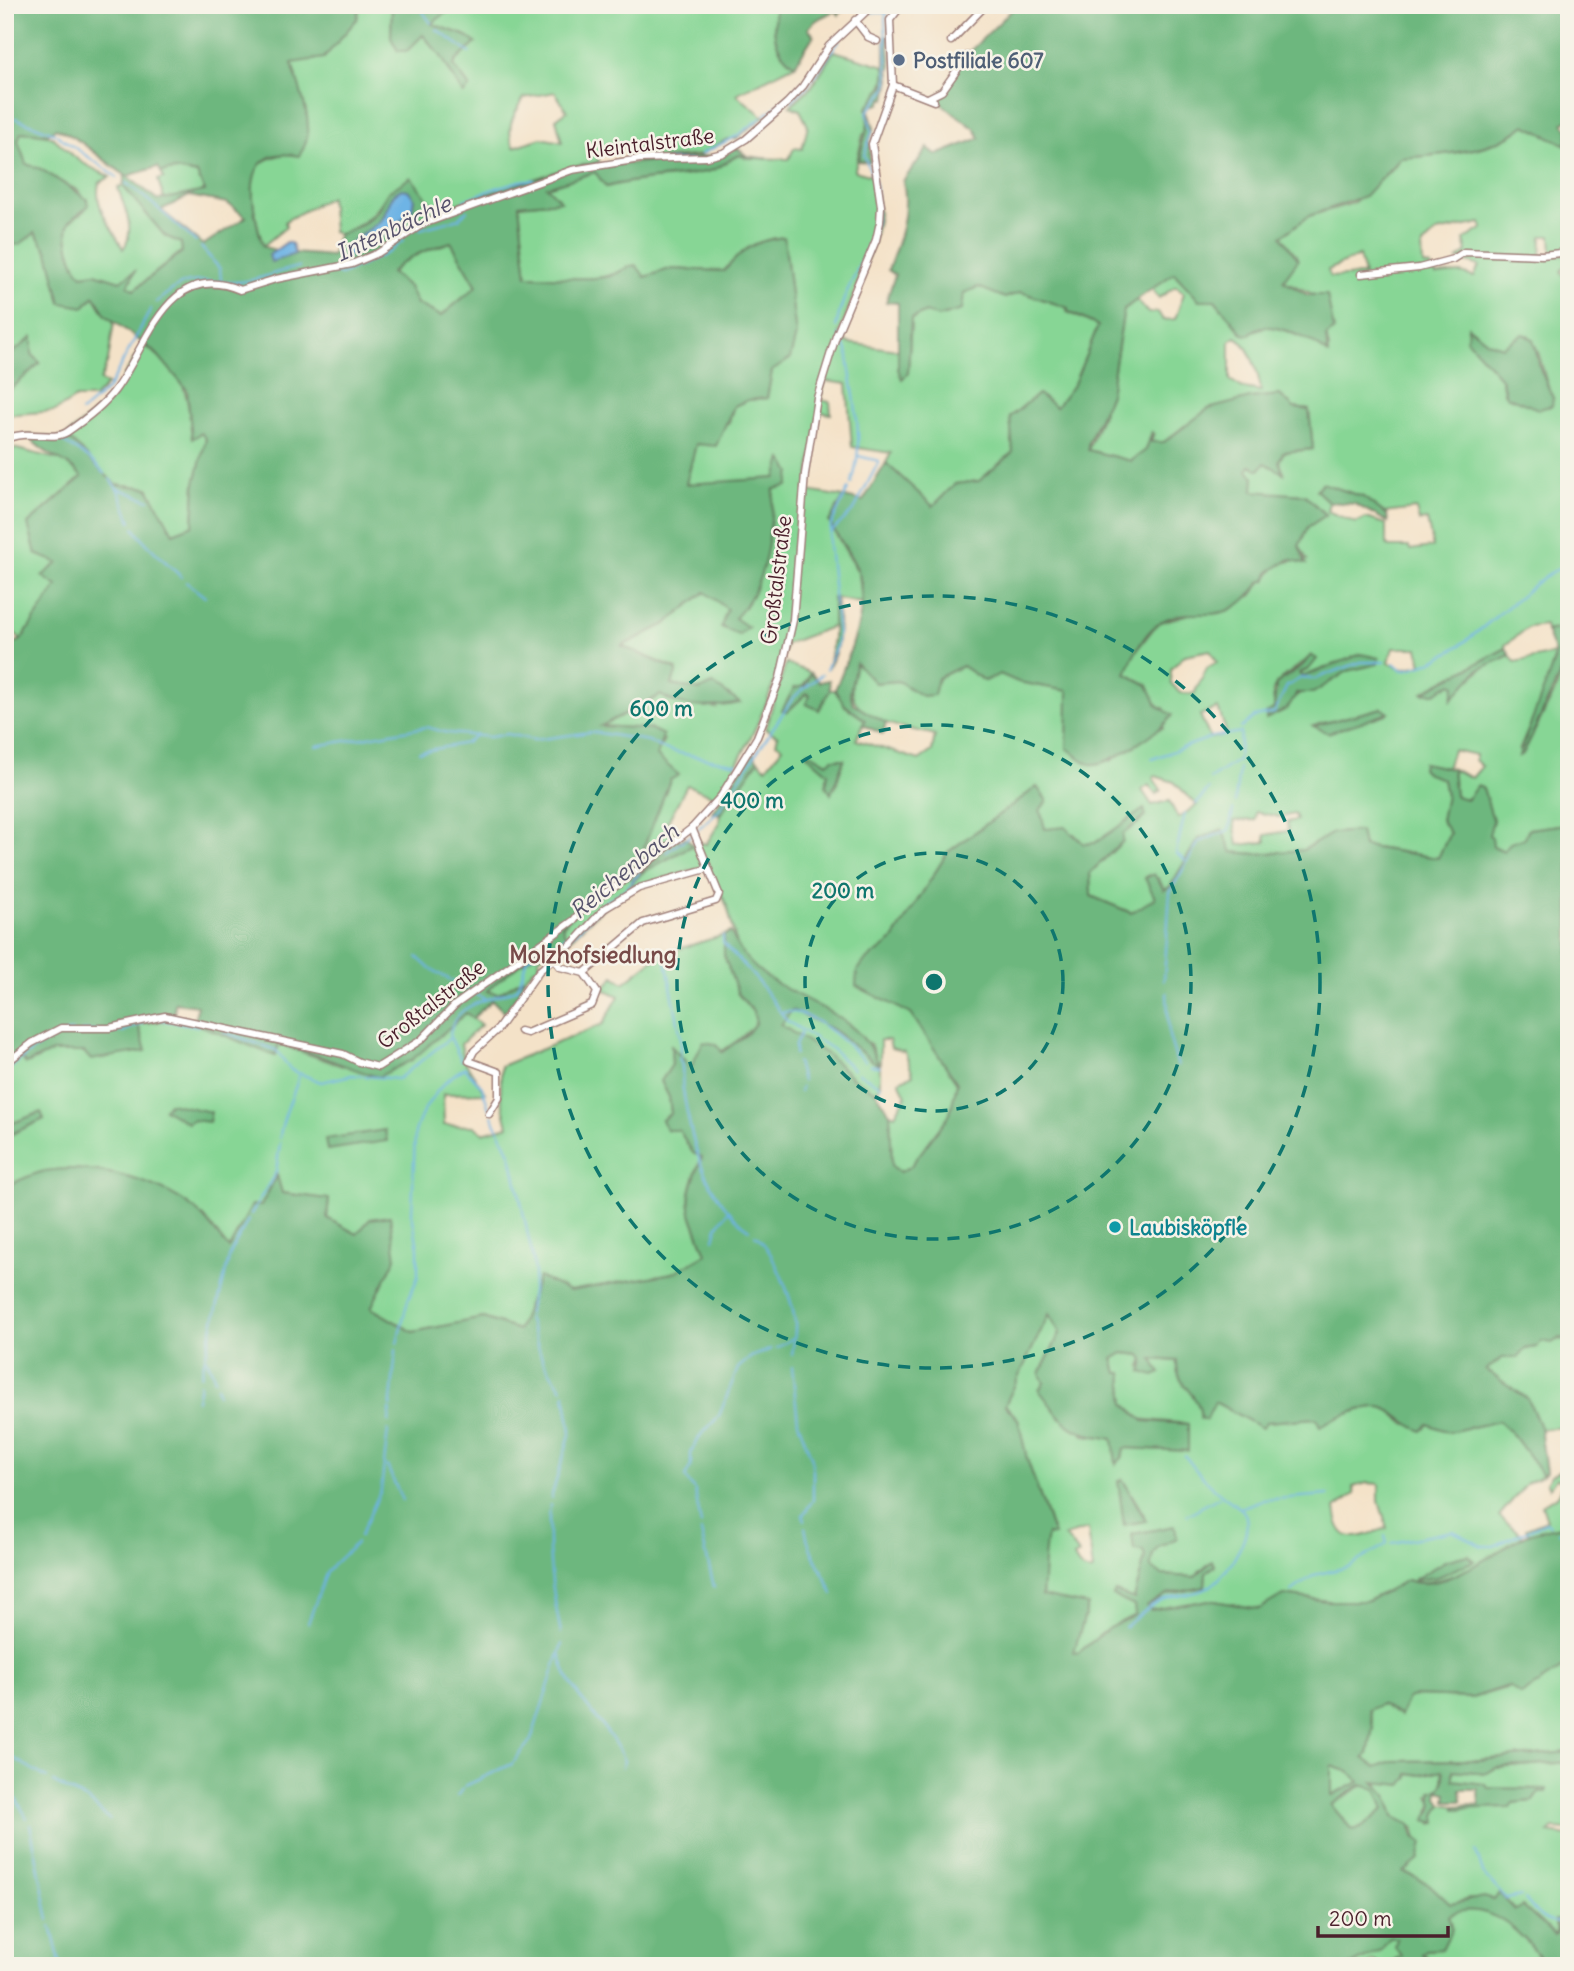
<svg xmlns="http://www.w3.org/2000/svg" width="1574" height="1971" viewBox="0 0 1574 1971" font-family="Delius,sans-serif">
	<rect width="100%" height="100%" fill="#f7f3e8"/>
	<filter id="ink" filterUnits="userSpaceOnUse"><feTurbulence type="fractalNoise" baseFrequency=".0143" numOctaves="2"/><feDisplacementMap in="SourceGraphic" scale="14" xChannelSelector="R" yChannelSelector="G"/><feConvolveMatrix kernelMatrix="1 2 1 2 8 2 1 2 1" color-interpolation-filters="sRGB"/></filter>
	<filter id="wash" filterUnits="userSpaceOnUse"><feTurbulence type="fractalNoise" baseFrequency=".00686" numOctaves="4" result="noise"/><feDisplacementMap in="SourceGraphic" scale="28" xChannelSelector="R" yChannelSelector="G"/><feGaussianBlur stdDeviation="1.57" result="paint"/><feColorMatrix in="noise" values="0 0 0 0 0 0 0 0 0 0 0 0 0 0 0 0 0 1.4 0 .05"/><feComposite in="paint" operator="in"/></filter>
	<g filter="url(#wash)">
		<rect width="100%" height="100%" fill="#f4e2c8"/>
		<g fill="#87d695" stroke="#687a60" stroke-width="2" fill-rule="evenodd">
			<path d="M360,5H392L391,38L407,51L422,34L441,56L463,94L470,87L454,66L455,62L475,43L464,35L431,24L445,13L465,5H775C773,30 772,50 795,65L736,94L764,117L736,139H727L700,155L638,161L628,147L613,144L598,155L599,162L568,168L436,211L388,192C375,215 363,225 338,235L333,231L330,197L285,221L286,227L263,246C258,228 244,179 260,164C266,158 277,156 285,154L302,100L292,63L357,20ZM555,92L567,111L556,119L562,142L541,138L514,147C505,127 513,116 524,98Z"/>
			<path d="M834,51L885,66C887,88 877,92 867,108L868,130L863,135L855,169V171L873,176L879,214L874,240L839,334L848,343L898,350V369L908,373L911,319L979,286L1005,298L1021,292L1068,308L1067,312L1098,326L1074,384L1056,407L1038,394L1010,417L1013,452L979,481L955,484L933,507L886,463L891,453L852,447L847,384L825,381L821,400L830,402L831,414L819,412L807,491L844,497L829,522L859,574L862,603L833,598L834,626L786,644C771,700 749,749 716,797L687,785L667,823L680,841L640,870L643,872L699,842L706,844L719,824L720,814L758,760L766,768L783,747L776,743L778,736L765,729L786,663L811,673L787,712L807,693L819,710L830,690H835L845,706L865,720L856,740L919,760L932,751L935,735C892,724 834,721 856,662L875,683L898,681L922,696L938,678L962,666L985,681L1000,674L1019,682L1069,691L1067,748L1111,761L1152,731L1163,728L1165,709C1147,702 1147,681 1126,674L1133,655L1158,623L1251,596L1262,581H1266C1272,564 1290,559 1307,560L1299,545L1308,527L1315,505L1305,495L1253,492L1246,470L1251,464L1265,463L1284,473L1279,461L1284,452L1313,449L1309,410L1294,408L1280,395L1250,398L1184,426L1164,442H1151L1154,433L1146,450L1131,461L1088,450L1110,394L1124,309L1137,300L1148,313L1158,312L1163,320L1175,319L1184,293L1176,286L1159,298L1152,289L1174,273L1199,300H1215L1243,334L1271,325L1329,348L1317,296L1282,280L1297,256L1281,236L1309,216L1353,203L1393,168L1400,158C1439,155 1495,153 1525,125L1566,144L1569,141V251L1552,254L1551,236H1542L1541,256L1569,254V262L1561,271L1569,283V626L1546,631L1545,625L1529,627L1505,645L1506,648L1425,691L1452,683L1455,684L1452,699C1470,678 1483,663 1510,655L1515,662L1555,654L1545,691L1519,751L1523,754L1556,689L1567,658L1559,637L1569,632V827L1566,824L1529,829L1525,838L1504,851L1493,846L1488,835L1493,820L1483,788C1472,795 1468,802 1455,796L1452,769L1472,778L1482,766L1475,760L1476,755L1453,750L1447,768L1423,763L1428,774L1443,779L1446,796L1441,820L1450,833L1438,858L1363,846L1360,832L1333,833L1303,850L1257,854L1232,852L1222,830L1198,839L1170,887L1164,890L1159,879L1149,875L1145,878L1156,898L1132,913L1091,896L1090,873L1123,841V834L1141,821L1143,810L1095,843L1084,844L1074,834L1045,829L1040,810L1047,801L1037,787L948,852L892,941L864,962L857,986L911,1013L957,1083L950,1114L910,1167L900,1172L892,1167L890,1113L895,1115L906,1096L899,1081L913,1075L905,1052L891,1048L889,1040H880V1086L876,1092L854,1079L828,1055L780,1025L791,1009L834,1030L878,1064L870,1044L778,987L747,961L738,949L727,906L708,866L637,886L632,884L624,894L604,907L567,942L562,927L582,904L650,855L644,847L670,780L656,756L664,740L651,729L600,726L661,695L670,701L716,708L700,690L671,685L677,669L621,646L666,624L705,591L728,609L722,627H747L734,619L772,507L776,478L686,485L696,444L729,422L734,406L748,400L767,398L772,371L796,335L784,237C756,239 742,250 724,271L670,269L645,277L629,266C603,286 559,276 527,276L519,205L560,201L546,187L595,172L607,187C641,177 676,180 710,171C720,168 729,159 739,155L746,158L789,159L794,148L802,149L808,126L800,110L790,106L812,86ZM1481,223L1483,228L1464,240L1467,252L1458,259L1479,266L1474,277L1461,273L1436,275L1431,267L1423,265L1422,246L1437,232ZM1359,256L1364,275L1330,277L1328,270ZM1468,327L1488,342L1502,347L1518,337L1528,335C1542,348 1542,379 1553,398L1504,393L1501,378L1467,340ZM1236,337C1250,344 1259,376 1261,391L1243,388L1230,380V341ZM1336,488L1363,497L1384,513L1416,509L1419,521L1427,520L1433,547L1410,550L1409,547H1389L1386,544V524L1366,518L1356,523L1327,511L1329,502L1317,491ZM1393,648H1418L1422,665L1401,669L1389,662ZM1210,650L1217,662L1207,668L1194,694L1180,693L1171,683V669L1185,655ZM1361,654L1366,667C1335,668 1289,699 1266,718V714L1274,709C1275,703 1272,695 1273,691C1277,676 1302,667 1311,655L1309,669L1299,674L1302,677ZM1218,708L1227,734L1210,738L1200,715ZM1381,708L1387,714L1328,732L1319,724ZM809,752L828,763L832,759L844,760L835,788L827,778L828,773ZM1155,776L1174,782L1197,805L1178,818L1169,801L1152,805L1142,790L1149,785L1156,794L1161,790L1153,778ZM1256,812L1279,817L1295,814L1297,820L1287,822L1288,831L1265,835L1266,842L1238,845L1234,821L1255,820Z"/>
			<path d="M20,132C63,134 50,139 80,161C89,167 100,172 110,177L99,183C93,209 113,227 123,249C137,230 124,207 118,188L123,186L165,236L181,243L182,251L134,290L128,286L134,273L120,281L95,273L82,275C73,267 62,233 70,222C73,218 80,214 84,211L79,191L26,164L18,141Z"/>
			<polygon points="175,170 197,174 205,192 164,199 158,180 164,178 161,172"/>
			<polygon points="35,232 48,252 61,302 84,307 94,296 106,315 114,322 108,361 100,381 107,385 94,398 76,398 55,411 5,415 5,394 40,363 32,355 32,338 5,359 5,237"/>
			<path d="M451,242L477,286L441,316L417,304L409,287L391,273C404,257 432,248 451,242Z"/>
			<path d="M142,345C187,372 187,391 192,438L202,433L206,439L195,483L193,526L172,533L148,488L115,484L66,436L111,398Z"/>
			<polygon points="5,446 69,462 82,477 28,524 59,563 58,585 21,640 8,628 5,619"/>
			<path d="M724,935V955L738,994L753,1012L756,1022C739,1044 715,1055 691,1068L671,1047L672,1065L661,1081L669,1097L671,1113L662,1120L679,1130L693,1153L702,1157C681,1205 689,1207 706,1254L673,1273L570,1291L539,1277L518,1330L483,1318L413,1332L370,1307L396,1258L327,1218L329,1199L282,1193L276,1176L261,1206H252L229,1249C219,1237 209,1221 197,1212C143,1173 67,1157 5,1187V1137L44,1119L41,1113L5,1126V1070L22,1057L27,1064L52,1052L146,1051L138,1024L174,1019L195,1023L275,1056L279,1044L342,1066L454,1024L466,1012L481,1025L461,1044L464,1060L485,1093L443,1094L444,1125L474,1126L483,1133L508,1126L501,1098V1066L603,1024L619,996L603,989L614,976L624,983L659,955Z"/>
			<polygon points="544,949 546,952 538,959 541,963 524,978 498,994 487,991 505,974"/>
			<path d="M1049,1313L1060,1333L1040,1373L1044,1383L1084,1435L1113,1438L1123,1455L1124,1448L1188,1451V1424L1138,1419L1125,1404L1122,1373H1117L1113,1359L1123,1353L1141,1355L1144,1359L1141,1366L1153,1364L1151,1359L1177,1361C1175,1384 1191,1386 1199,1405C1202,1411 1201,1414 1206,1420L1215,1402L1260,1427L1265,1422L1317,1418L1321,1426C1333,1419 1371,1403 1384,1408C1392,1411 1400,1420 1407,1425L1428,1424L1449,1432L1500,1421L1514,1436L1543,1475L1527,1483L1499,1516L1524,1537C1499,1555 1436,1592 1407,1580L1368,1601H1328L1283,1595L1260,1609L1209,1600L1151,1610L1147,1606L1161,1596L1205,1587L1206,1572L1215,1566L1200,1570L1195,1577L1162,1575L1151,1568C1150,1548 1160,1546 1177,1538L1143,1551L1145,1557L1134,1599L1115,1592L1134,1606L1136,1615L1109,1628L1078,1653L1073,1652C1063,1635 1051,1617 1044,1599C1039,1587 1044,1549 1047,1535H1054L1027,1459L1018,1419L1005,1405ZM1123,1480L1144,1515L1124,1524ZM1367,1483L1379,1484V1501L1387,1528C1358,1538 1339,1548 1335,1508L1355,1494L1353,1487ZM1088,1529L1093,1571C1082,1573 1078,1565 1074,1557L1079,1554L1065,1536ZM1467,1555C1451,1573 1439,1577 1415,1579L1445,1561Z"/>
			<polygon points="1569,1333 1569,1427 1540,1429 1528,1399 1485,1370 1502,1358 1517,1358 1525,1349 1536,1347 1542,1341 1563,1339"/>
			<polygon points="1569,1466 1569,1524 1529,1535 1526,1528 1547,1520 1542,1505 1558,1495 1564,1483 1556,1478 1549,1488 1546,1482 1551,1475"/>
			<polygon points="1568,1662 1569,1752 1479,1760 1393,1761 1376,1767 1364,1758 1368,1754 1373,1727 1369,1709 1381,1704 1400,1715 1408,1698 1413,1696 1472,1698 1551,1675"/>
			<polygon points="1569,1762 1569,1830 1553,1829 1548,1833 1569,1836 1569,1935 1555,1926 1555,1935 1522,1906 1515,1911 1500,1893 1494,1900 1469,1899 1450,1904 1429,1884 1404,1872 1410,1868 1417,1839 1414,1828 1394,1818 1391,1804 1375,1779 1402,1785 1408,1773 1422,1775 1443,1770 1443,1785 1429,1795 1433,1804 1429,1811 1432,1824 1436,1823 1436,1815 1442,1804 1455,1806 1455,1809 1533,1801 1539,1792 1547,1792 1488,1788 1452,1780 1453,1770 1487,1773 1496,1768"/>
			<polygon points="1332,1766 1350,1772 1359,1782 1332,1796"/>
			<polygon points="1364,1785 1377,1789 1384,1809 1361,1828 1352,1830 1331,1805"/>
			<path d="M1474,1909C1503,1913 1531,1943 1545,1966H1405L1426,1956L1422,1954L1426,1950L1442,1949L1452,1924L1449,1916L1459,1910Z"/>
			<polygon points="1390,1938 1397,1938 1402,1955 1384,1966 1373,1961 1367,1966 1350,1966 1385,1945"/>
		</g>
		<g fill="#6db77e" stroke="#5c6b54" stroke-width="2" fill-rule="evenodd">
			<path d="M5,5H360L357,19L324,58L292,63C300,93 319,129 299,156C236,144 252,209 263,246C284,255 309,253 332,256L338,235L362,225L377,212L388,192L411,177L437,211L568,168L599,162L600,166L725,155L737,148L747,156L769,159L739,155C729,159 720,168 710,171C676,179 641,177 606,187L595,172L547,187L561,201L519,205L527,276C553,276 581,281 606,277C618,275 625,266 636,265L645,277L670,269L724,271C744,248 753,241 784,237L796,335L790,359L772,371L767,398L748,400L734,406L716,446L696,444L686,484L776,478L782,459L791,472L788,486L774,489C769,536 769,583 735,618L748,627L739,635L721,627L727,609L705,592L666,624L622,646L677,670L672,685L700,690L713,684L740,703C715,708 684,711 661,695L601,726L651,729L663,735L657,756L679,775L670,780L644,847L650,855L582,904L562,924L567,942H558L546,952L543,949C523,961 504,974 487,991L498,994L524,978L521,990L504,1012L492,1000L473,1018L466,1013L412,1060L378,1077C344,1067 312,1051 279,1044L275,1056L195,1023L197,1006L175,1003L174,1019L138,1024L146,1051L91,1060L84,1052H52L26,1064L21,1057L5,1070V647L21,640L57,586L42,576L58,563L36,554L28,524L82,477C66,458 43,456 27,435L59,438L66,436L115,484L148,488L173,533L193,525L195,483L206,439L201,433L192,439L187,390L157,354L106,315L94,296L84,307L61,303L48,252L35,233L20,244L13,245L9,237H5ZM56,128C82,139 102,160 125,175L123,186L165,236L181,243L182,252L134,290L128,286L135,271L120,281L95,273L82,275C73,267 62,233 70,221C75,215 83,212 88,206L87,199L41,169L26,164L18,141L21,132L48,134ZM158,167L161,172L175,170L197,174L205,191L158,200L127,176ZM412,195L414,198L412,211L393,226L351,243L379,223L389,204ZM189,196L227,203L246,217L203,245L161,210ZM451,242L477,286L441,316L417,304L409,287L391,273C404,257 432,248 451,242Z"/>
			<polygon points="392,5 465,5 445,13 432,24 464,35 476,43 455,62 454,66 470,87 463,94 441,56 423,35 407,51 398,51 391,38"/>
			<path d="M775,5H848L839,15L836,11C825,15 815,19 808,29L814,35L795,65C772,50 773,30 775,5Z"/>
			<path d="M1017,5H1569V119L1563,123L1569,131L1566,145L1525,125C1494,152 1440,155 1400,158L1365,196L1309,216L1282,236L1298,260L1283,281L1308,295H1327L1334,330L1326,337L1328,354C1313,340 1264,314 1249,335L1243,334L1215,300H1199L1174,273L1124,309L1110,394L1088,443V450L1131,461L1146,450L1152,431L1151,442H1164L1208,409L1250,398L1280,395L1294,408L1309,410L1313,449L1283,452L1279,461L1283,473L1265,463L1259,470L1251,465L1247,470L1254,477L1253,491L1305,495L1326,515L1308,527L1299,546L1306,564L1290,559L1269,572L1266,581H1261C1221,637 1198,599 1159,623C1144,633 1132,657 1126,674L1148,685L1157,705L1172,715C1166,728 1106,768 1090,764C1082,761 1074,753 1067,748L1068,691L1018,682L1000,674L985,681L962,666L938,678L934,695L922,696L898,681L875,683L856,663L850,692L853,704L886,723L883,734L863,725L865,720L845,705L835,690C848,656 870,611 859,574C853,556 838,538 829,522L844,497L863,501L886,463L933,506L955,484L979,481L1013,452L1010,417L1038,394L1056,407L1074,384L1098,326L1067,311L1068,308L1021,292L1005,298L978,287L964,293L962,310L938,317L926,312L911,319L908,373L902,379L898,369V303L886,302L895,275L888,270C899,241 910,212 903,181L928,148L937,155L980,138L975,129L935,99L947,88L966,55Z"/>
			<polygon points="885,36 888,36 891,68 889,68 890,79 886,99 883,98 880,104 872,106 869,111 874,128 870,140 870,162 858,161 869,121 867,108 885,85"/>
			<polygon points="1468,326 1488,342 1502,347 1523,334 1533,339 1541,371 1553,398 1552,406 1538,409 1506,396 1501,378 1467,340"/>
			<polygon points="32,337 32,354 40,363 5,394 5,359"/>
			<polygon points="1322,483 1363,497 1387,515 1388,522 1355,504 1329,502 1316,490"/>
			<path d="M833,598H836C839,623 842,646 828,668L833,638Z"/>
			<polygon points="1569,626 1569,632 1559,637 1567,658 1565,664 1523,754 1519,756 1554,661 1555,654 1546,631"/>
			<polygon points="1506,648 1510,655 1478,670 1452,699 1455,685 1452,683 1435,693 1422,693"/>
			<polygon points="1361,654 1379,658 1378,664 1348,671 1313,693 1297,693 1287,709 1266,719 1266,714 1274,708 1276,684 1303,665 1311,655 1317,659 1309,669 1299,673 1302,677"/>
			<polygon points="811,673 819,682 829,680 830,690 819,710 806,704 810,695 807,693 787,712 782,710 794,688 805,686"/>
			<polygon points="1382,708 1389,713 1328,733 1313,726"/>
			<polygon points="752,752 758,761 720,814 712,812"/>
			<polygon points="809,752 827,763 832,759 844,759 831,794 826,786 828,773 806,754"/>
			<path d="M1423,763L1452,769L1455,796L1467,799L1477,786L1483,788L1493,820L1489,835L1492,837L1493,846L1504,851L1510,843L1525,838L1529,829L1566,824L1569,827V1333L1563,1340L1560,1338L1552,1343L1542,1341L1536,1347L1525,1349L1517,1358H1502L1486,1370L1528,1399L1540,1427L1546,1472L1543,1475L1514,1436L1499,1421L1449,1432L1428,1424L1422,1431C1408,1426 1397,1413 1384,1408C1370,1403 1332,1419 1320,1426L1316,1418L1266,1422L1262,1428L1215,1402L1206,1420L1200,1418C1203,1395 1175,1388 1177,1361L1152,1359L1161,1373L1154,1376L1142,1372L1144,1359L1141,1355L1123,1353L1113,1359L1117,1373H1122L1125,1404L1144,1421L1188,1424V1451L1124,1448L1122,1458L1116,1464L1113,1439C1066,1432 1067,1426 1039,1390L1044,1383L1040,1374L1060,1333L1049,1314L1005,1405L1018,1419L1027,1459L1054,1536L1047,1535C1043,1557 1044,1575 1042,1596L1088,1605L1074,1652L1078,1653L1109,1628L1135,1615L1134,1606L1113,1596L1115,1592L1134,1599L1145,1557L1143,1551L1134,1550L1132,1534L1175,1526L1177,1538C1161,1545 1150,1548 1151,1568L1162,1575L1194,1577L1212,1561L1215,1566L1206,1572L1205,1587L1167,1594L1147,1606L1151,1610L1209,1600L1259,1609L1283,1595L1328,1601H1368L1407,1580C1442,1595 1496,1550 1526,1535C1539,1529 1555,1528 1569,1524V1664L1521,1695L1508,1686L1472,1698L1413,1696L1408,1698L1400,1716L1381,1704L1369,1710L1373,1727L1368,1754L1364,1758L1376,1767L1393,1761L1479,1760L1569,1752V1762L1496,1768L1487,1773L1453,1770V1780L1485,1784L1488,1788L1547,1789V1792H1539L1533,1801L1513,1803L1510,1807L1455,1809V1806L1479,1805L1478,1789H1461L1462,1801H1446L1447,1793L1439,1791L1438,1797L1442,1804L1436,1815L1437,1823L1425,1820L1433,1808L1431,1791C1443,1791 1446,1780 1443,1770L1422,1775L1408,1773V1778L1402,1785L1374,1782L1387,1795L1394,1817L1410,1824L1414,1836L1423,1843L1419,1860L1404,1872L1429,1884L1450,1904L1484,1897L1494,1900L1499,1893L1515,1910L1522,1906L1554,1935L1557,1931L1555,1920H1559L1569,1935V1966H1545C1527,1936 1487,1896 1449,1916L1452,1929L1442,1949L1426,1950L1422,1954L1427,1957C1413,1966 1401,1966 1384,1966L1401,1956L1395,1947L1397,1938H1390L1381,1950L1350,1966H5V1187C18,1181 31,1174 45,1171C93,1163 166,1181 201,1215C211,1225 219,1238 229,1248L252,1205L261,1206L277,1175L282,1193L329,1199L327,1218L357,1234L370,1219L390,1216L396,1258L371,1308L413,1332L483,1318L518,1330L539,1277L570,1291L673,1273L706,1254C689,1205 681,1208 702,1157L693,1153L679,1130H666L662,1120L671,1113L669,1097L661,1081L672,1065L671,1046L691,1067L703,1042L716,1044L722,1052L747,1034L756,1022L753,1011L738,994L724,955V935L731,932C760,1006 853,993 879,1066L834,1030L792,1010L781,1025L828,1055L854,1079L876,1092L890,1113L892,1166L900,1172L910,1167L950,1114L957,1083L911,1014L856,986L857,971L864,962L892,941L948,852L1037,787L1047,801L1040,810L1045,829L1065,827L1084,844L1095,843L1144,809L1146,816L1123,834V841L1090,873L1091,896L1131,913L1155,898L1145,878L1154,874L1164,890L1170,887L1198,839L1222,829L1232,852L1257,854L1303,850L1333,833L1360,831L1363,846L1438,858L1450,833L1441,820L1446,796L1443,779L1427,774L1422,768ZM1332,1766L1350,1772L1359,1782L1332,1796ZM1361,1785L1376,1789L1384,1809L1361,1828L1352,1830L1331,1805Z"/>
			<polygon points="685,837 693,845 643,872 632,883 631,879"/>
			<polygon points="169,1103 211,1112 209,1122 192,1120 188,1123 164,1109"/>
			<polygon points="41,1112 44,1119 5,1137 5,1126"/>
			<polygon points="385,1130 387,1141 327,1150 325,1139"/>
			<polygon points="1123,1480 1146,1521 1124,1525 1118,1481"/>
			<polygon points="1467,1555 1474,1561 1438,1577 1414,1580 1445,1561"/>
		</g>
		<g fill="#6eb4e5" stroke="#5c6a88" stroke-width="2">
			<path d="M402,189L408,190L414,198L412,211L377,240L349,256L344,255C347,239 371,231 381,220C391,209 386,196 402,189Z"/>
			<polygon points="287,242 292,244 295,254 271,262 269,255"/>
		</g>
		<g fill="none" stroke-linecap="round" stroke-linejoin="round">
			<g stroke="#6eb4e5" stroke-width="2">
				<polyline points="418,5 431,23"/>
				<polyline points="870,12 885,13"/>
				<polyline points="436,29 470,53"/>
				<polyline points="791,101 808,85 839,41"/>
				<polyline points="5,106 6,106"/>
				<polyline points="765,115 786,99"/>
				<polyline points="15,118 54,133 117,177"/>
				<polyline points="701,154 737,136 761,118"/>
				<polyline points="668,161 693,161"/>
				<polyline points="871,173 864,155 872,132 867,112 886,90 888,82 885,19 888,8"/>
				<path d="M126,183C151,201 173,221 196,242"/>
				<path d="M466,204L464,200C480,194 518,178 534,180"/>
				<polyline points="420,229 459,219 467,210"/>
				<polyline points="201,247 220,269 221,280"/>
				<polyline points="333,272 341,275 389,252 404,240"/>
				<path d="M157,302C192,270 198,285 239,282C260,281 278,270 299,267"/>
				<path d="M836,327C847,267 888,246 873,176"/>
				<path d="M839,335L847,350C852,392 867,444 851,484"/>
				<polyline points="81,412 108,389 151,309"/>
				<polyline points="60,440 90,459 105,474"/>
				<polyline points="110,479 120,493 131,521"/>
				<polyline points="117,488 149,500"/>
				<path d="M134,528C143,543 168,563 181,577"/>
				<polyline points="831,532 854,510 879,461 858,456"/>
				<polyline points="186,582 205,597"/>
				<path d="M1394,663L1402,670C1448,664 1480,628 1515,601C1533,587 1545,571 1569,566"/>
				<polyline points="826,670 837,644 838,633 829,544 831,525 848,489"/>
				<polyline points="1241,728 1254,717 1274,713 1287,686 1301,678 1314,679 1361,662 1385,662"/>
				<path d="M593,732L649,741C664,754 715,759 737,764"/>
				<polyline points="316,746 426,727 448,733 490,737 507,734 534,740 591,732"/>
				<polyline points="419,752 466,743 476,734"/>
				<polyline points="1152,759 1212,737 1241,732 1238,760 1210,779"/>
				<polyline points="1235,802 1239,768"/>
				<polyline points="1196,804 1209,789"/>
				<polyline points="697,830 718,811 793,698 822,674"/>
				<polyline points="666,852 693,834"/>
				<polyline points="1185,861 1176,853 1185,813"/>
				<polyline points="723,936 723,943 757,980 787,1021 832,1049 853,1069"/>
				<polyline points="664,950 681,1038 681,1056"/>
				<polyline points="417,957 429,968 468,990"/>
				<polyline points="1164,980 1170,892 1199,842 1229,830 1233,810"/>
				<polyline points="1167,993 1169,1036 1178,1066"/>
				<polyline points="476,995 485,999"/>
				<path d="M781,1013C806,1004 849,1045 865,1061"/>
				<polyline points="162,1020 198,1026"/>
				<polyline points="81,1031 122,1032 143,1023"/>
				<path d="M224,1032L276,1050L291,1070L321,1082L352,1075L398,1079L450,1038C451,1001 491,1001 518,988L527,958L577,931L606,901L624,890L639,873"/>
				<polyline points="451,1039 461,1060"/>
				<polyline points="795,1054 795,1045 801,1033"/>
				<path d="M679,1058C685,1068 681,1078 683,1090C692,1144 703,1194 749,1230"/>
				<polyline points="797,1062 802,1081"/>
				<polyline points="871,1065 880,1067"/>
				<polyline points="464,1067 482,1087 489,1109"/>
				<path d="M5,1073C24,1056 47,1037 72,1031"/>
				<polyline points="858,1073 881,1086"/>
				<polyline points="800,1091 801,1087"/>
				<polyline points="492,1116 511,1155 532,1254 535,1271 528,1318 543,1361 562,1389"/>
				<path d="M280,1138C280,1121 294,1095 299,1076"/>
				<polyline points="251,1214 276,1172 280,1143"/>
				<path d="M755,1235C773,1248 793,1300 795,1323C796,1333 793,1345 792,1355"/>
				<polyline points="714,1239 717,1227 729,1210"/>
				<path d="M397,1343L408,1300L418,1277V1248L412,1214L415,1132C422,1108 442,1079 465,1068"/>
				<polyline points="777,1348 793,1338"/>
				<polyline points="206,1357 215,1379"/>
				<polyline points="792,1367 798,1422 812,1459 813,1472 813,1500 803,1515 805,1520"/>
				<polyline points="201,1375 230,1254 248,1220"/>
				<polyline points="217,1386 218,1394"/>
				<polyline points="197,1400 200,1384"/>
				<polyline points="389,1422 396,1350"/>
				<path d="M1185,1456C1200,1477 1218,1494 1240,1508L1262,1500L1328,1495"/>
				<polyline points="387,1466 402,1500"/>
				<polyline points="1563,1466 1569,1467"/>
				<polyline points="551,1498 571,1431 565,1394"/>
				<path d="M550,1505C546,1549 552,1590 561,1633"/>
				<polyline points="1187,1515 1219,1497"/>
				<polyline points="701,1525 695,1491 685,1477 691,1466 691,1452 700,1436 719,1416 738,1368 751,1357 771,1349"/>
				<path d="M805,1527C808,1553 823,1569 833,1594"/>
				<polyline points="701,1532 714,1587"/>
				<polyline points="1558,1532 1569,1533"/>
				<polyline points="360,1536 381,1490 388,1430"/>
				<polyline points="1392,1543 1453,1531 1482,1546 1494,1546 1546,1522 1550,1525"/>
				<polyline points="1292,1591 1314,1575 1348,1567 1387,1544 1385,1536"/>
				<polyline points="308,1623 327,1571 356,1543"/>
				<path d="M1125,1627C1137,1618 1150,1604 1165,1599C1180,1594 1199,1595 1212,1585C1228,1574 1261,1523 1240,1508"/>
				<path d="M560,1655C569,1698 608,1722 624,1761L622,1767"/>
				<polyline points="5,1753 47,1778"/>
				<polyline points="5,1779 27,1818"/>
				<polyline points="53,1782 89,1801 110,1820"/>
				<polyline points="465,1786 512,1764 531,1740 562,1644"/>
				<polyline points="457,1796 463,1788"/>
				<polyline points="30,1824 49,1920"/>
				<polyline points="1476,1851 1483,1873 1506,1899 1521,1896"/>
				<path d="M1525,1899C1534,1910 1543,1924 1558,1922L1561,1931L1569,1939"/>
				<polyline points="51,1926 61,1966"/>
			</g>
		</g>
	</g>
	<g filter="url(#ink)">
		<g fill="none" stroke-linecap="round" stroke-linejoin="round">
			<g stroke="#9f807a" stroke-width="9">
				<g id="minor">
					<polyline points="938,7 939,5"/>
					<polyline points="855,20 868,37 877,41"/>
					<polyline points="951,41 986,5"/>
					<polyline points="893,85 934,101"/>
					<polyline points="928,98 942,91 967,56"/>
					<polyline points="1361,274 1419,268 1453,259 1464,252 1542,255 1569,252"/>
					<path d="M5,440C26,428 52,442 67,432C83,421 104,405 115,390C148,346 167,259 240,290L276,279L352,264L378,253L423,224L572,170L640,159L707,157L723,153L746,139L787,103L803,86L829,46L873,5"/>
					<polyline points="553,958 560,967 584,973 643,923 716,901 719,894 692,828"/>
					<polyline points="520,1031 527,1033 592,1005 597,992 584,973"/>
					<polyline points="5,1064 32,1043 61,1028 109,1028 165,1016 343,1054 359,1062 378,1067 421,1040 455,1005 555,934 574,920 585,905 618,885 692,828 721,796 757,737 780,678 793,620 805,474 817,398 836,336 876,240 880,222 881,206 872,144 893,85 890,20 902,5"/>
					<polyline points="489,1114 499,1098 499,1072 469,1061 474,1051 498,1029 539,971 573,943 604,909 639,888 706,869"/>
				</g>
			</g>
			<use href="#minor" stroke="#fff" stroke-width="6"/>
		</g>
	</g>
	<g fill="none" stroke="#0f766e" stroke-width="3.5" stroke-dasharray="12 9">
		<circle cx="934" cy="982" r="129"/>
		<circle cx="934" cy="982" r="257"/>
		<circle cx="934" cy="982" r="386"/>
	</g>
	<circle fill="#5c6f8a" stroke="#f7f3e8" stroke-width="2.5" cx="899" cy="60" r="7"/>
	<circle fill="#0f9aa8" stroke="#f7f3e8" stroke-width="2.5" cx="1115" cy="1227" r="7"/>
	<g text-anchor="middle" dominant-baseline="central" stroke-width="5" stroke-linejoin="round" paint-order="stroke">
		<g font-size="21" font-weight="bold" fill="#4e5e75" stroke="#f7f3e8" text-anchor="start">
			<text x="913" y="60">Postfiliale 607</text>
		</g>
		<g font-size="21" fill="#4a1f2b" stroke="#f7f3e8">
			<text transform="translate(650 143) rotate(-7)">Kleintalstraße</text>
			<text transform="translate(776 580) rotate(-83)">Großtalstraße</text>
			<text transform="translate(431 1004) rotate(-38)">Großtalstraße</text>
		</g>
		<g font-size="21" font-weight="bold" fill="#0d838f" stroke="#f7f3e8" text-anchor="start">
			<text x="1129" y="1227">Laubisköpfle</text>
		</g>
		<g font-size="23" font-style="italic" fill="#57536c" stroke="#f7f3e8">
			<text transform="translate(393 228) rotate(-25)">Intenbächle</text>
			<text transform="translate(624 871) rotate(-40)">Reichenbach</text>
		</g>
		<g font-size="23" font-weight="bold" fill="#784b49" stroke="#f7f3e8">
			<text x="593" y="954">Molzhofsiedlung</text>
		</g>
	</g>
	<circle cx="934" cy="982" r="10" fill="#0f766e" stroke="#f7f3e8" stroke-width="3.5"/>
	<g font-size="21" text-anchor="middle" font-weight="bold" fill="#0f766e" stroke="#f7f3e8" stroke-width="5" stroke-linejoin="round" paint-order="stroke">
		<text x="661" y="716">600 m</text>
		<text x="752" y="808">400 m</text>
		<text x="843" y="898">200 m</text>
	</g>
	<rect width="1574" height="1971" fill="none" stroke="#f7f3e8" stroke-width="28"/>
	<path d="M1318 1926v10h130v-10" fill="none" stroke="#4a1f2b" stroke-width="3.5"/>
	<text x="1329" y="1926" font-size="21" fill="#4a1f2b" stroke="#f7f3e8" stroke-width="5" paint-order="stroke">200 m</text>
</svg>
